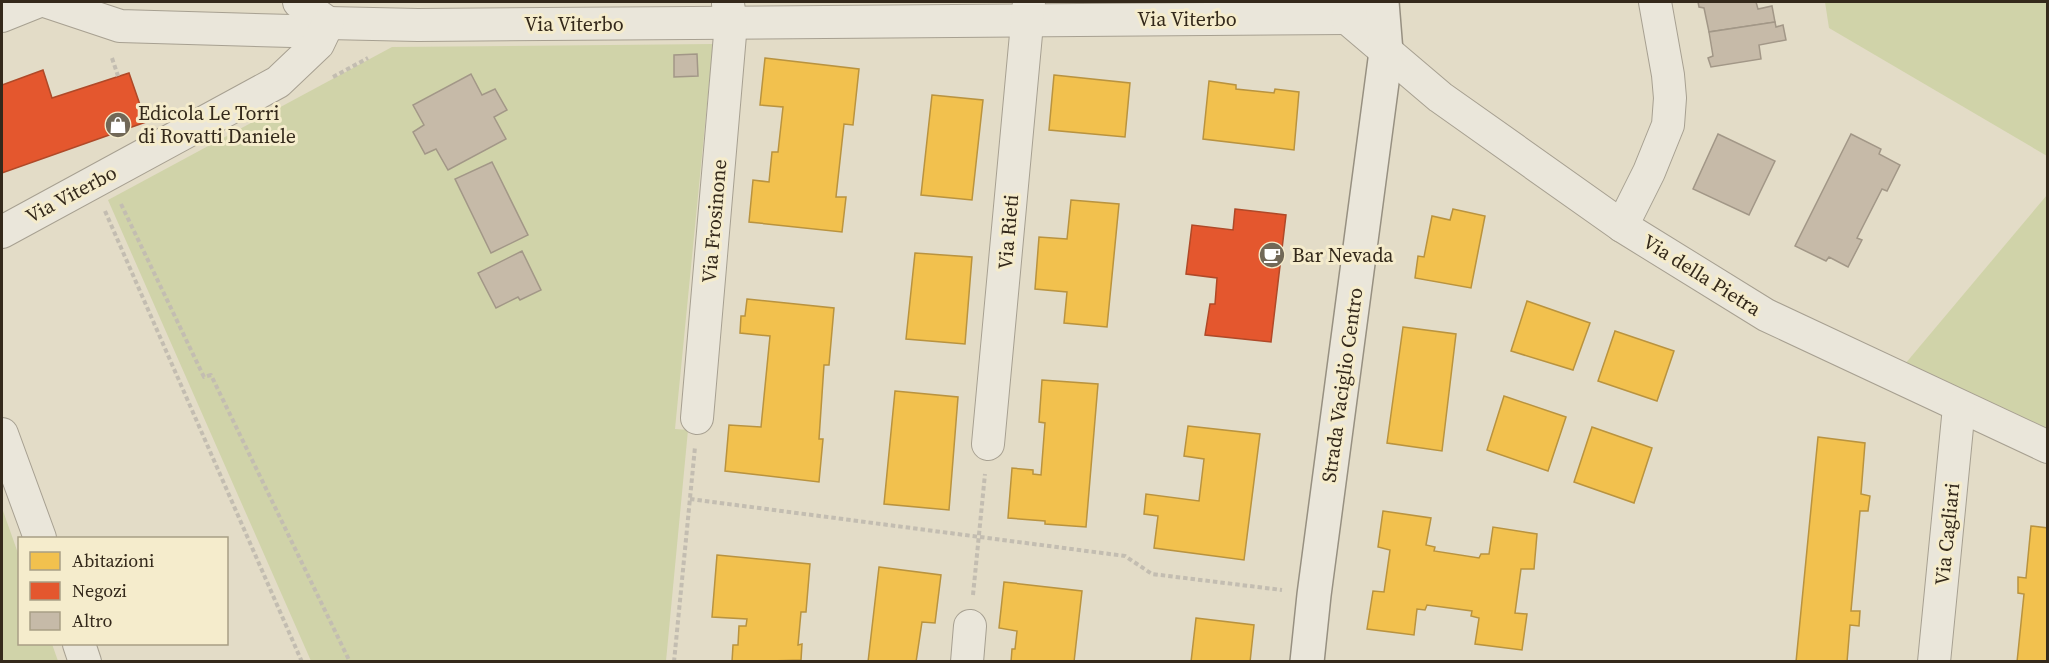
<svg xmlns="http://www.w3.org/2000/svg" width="2049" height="663" viewBox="0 0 2049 663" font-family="'Source Serif 4',serif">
	<rect width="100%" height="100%" fill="#e3dcc7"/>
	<g fill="#d0d3a9">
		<polygon points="1825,2 2047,2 2047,156 1829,28"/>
		<polygon points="713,44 675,429 688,430 666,661 311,661 108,200 392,47"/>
		<polygon points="2047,195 2047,428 1905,364"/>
		<polygon points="2,508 19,556 20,644 52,644 58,661 2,661"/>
	</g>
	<g fill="#f2c14e" stroke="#b9933f" stroke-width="1.5">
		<polygon points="765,58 859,69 853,125 844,124 836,197 846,197 842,232 749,222 753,180 769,182 772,152 778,152 783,107 760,105"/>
		<polygon points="1054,75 1130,83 1125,137 1049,130"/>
		<polygon points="1209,81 1236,85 1236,89 1274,93 1275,89 1299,92 1294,150 1203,139"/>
		<polygon points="932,95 983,100 972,200 921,195"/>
		<polygon points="1071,200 1119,204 1107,327 1064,323 1067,292 1035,289 1039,237 1067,239"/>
		<polygon points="1453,209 1485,216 1471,288 1415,278 1418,256 1424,257 1432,216 1450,220"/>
		<polygon points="915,253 972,257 965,344 906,339"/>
		<polygon points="747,299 834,308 829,365 824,365 819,439 823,439 819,482 725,471 729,425 761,427 770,336 740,333 741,316 745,316"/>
		<polygon points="1527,301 1590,323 1573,370 1511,351"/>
		<polygon points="1403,327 1456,334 1442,451 1387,443"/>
		<polygon points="1615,331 1674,351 1657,401 1598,381"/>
		<polygon points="1042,380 1098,384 1086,527 1045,524 1045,521 1008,518 1012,468 1033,470 1033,474 1041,475 1045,423 1039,422"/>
		<polygon points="895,391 958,397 949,510 884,504"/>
		<polygon points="1504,396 1566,417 1548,471 1487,450"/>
		<polygon points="1188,426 1260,434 1244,560 1154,548 1158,516 1144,514 1146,494 1199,501 1204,459 1184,456"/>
		<polygon points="1592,427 1652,448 1634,503 1574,482"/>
		<polygon points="1818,437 1865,443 1861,494 1870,496 1868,511 1860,511 1851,611 1860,611 1859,626 1850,625 1847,662 1796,662"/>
		<polygon points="1383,511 1431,518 1426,545 1435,547 1434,551 1479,558 1481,554 1489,554 1493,527 1537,534 1534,569 1521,569 1515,613 1527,614 1522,650 1475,644 1479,618 1471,616 1472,611 1427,605 1425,610 1417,609 1414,635 1367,629 1373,591 1384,592 1390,550 1378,547"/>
		<polygon points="2031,526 2048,528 2048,662 2017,662 2024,594 2018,593 2018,577 2026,578"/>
		<polygon points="717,555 810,564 806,612 801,612 798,645 802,644 801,660 732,662 733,645 738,645 739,626 746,626 747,619 712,617"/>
		<polygon points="879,567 941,575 935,623 922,622 916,662 868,662"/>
		<polygon points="1004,582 1082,591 1074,662 1011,662 1012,649 1015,649 1017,631 999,628"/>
		<polygon points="1196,618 1254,625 1250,662 1191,662"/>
	</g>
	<g fill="#e4572e" stroke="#af4928" stroke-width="1.5">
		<polygon points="43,70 52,98 129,73 146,122 2,173 2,85"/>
		<polygon points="1235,209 1286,215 1271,342 1205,335 1210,304 1215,304 1217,278 1186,274 1192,225 1233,230"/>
	</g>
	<g fill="#c6baa8" stroke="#a29787" stroke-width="1.5">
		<polygon points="1698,2 1756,2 1758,9 1772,6 1775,22 1709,32 1704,8 1699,7"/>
		<polygon points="1775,22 1776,27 1783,25 1786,40 1759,45 1761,59 1711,67 1708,58 1713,56 1709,32"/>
		<polygon points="697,54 698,76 674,77 674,55"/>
		<polygon points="471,74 482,95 495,89 507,110 494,117 506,139 448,170 436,149 425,154 413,132 424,125 413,105"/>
		<polygon points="1718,134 1775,161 1749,215 1693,189"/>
		<polygon points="1851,134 1881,149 1879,154 1900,165 1887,191 1882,189 1857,238 1862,240 1848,267 1829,257 1826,261 1795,246"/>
		<polygon points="492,162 528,235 491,253 455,179"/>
		<polygon points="522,251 541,290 520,300 518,297 496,308 478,273"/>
	</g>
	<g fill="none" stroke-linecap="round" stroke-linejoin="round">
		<g stroke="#a7a091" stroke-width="34">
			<g id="street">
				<polyline points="48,2 120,26 292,31 328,23 418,25 1347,18 1368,2"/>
				<polyline points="299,2 328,23"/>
				<polyline points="2,16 37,2"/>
				<polyline points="1347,18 1440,97 1622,226 1766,315 2048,447"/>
				<polyline points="1622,226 1649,172 1668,125 1670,98 1668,75 1655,2"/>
				<polyline points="2,232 278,82 318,44 328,23"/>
				<polyline points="697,418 731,23 728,4"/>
				<polyline points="2,434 40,538"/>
				<polyline points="988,444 1029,2"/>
				<polyline points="79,644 85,662"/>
				<polyline points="967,662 970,626"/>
				<polyline points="1934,662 1959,407"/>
			</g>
		</g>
		<g stroke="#979081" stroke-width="36">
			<polyline id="secondary" points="1307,662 1314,595 1386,52 1382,2"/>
		</g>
		<g stroke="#c3bdb1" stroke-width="4" stroke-dasharray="4.5 3" stroke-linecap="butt">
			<polyline points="112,58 118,76"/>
			<polyline points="333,77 368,58"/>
			<polyline points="121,204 204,377 211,375 350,662"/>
			<polyline points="105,211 302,662"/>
			<polyline points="690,499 1125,556 1152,574 1282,590"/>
			<polyline points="973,595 985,474"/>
			<polyline points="674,662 695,447"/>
		</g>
		<use href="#street" stroke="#eae6da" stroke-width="32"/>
		<use href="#secondary" stroke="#eae6da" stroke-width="33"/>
	</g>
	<defs>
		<g id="shop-disc" transform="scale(1.35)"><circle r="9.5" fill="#716857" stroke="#f5eccc"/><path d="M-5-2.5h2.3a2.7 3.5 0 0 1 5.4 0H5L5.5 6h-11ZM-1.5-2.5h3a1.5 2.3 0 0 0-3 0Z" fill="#fff"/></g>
		<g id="cafe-disc" transform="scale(1.35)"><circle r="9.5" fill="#716857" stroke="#f5eccc"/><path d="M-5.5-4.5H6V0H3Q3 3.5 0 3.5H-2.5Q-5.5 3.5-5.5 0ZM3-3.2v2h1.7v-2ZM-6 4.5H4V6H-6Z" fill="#fff"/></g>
	</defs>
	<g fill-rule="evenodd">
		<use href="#shop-disc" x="118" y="125"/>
		<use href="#cafe-disc" x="1272" y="255"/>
	</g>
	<g text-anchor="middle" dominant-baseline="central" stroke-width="6" stroke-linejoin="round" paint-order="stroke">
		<g font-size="20" fill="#34291b" stroke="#f5eccc">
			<text x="1187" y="19">Via Viterbo</text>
			<text x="574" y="24">Via Viterbo</text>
			<text transform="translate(71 194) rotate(-28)">Via Viterbo</text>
			<text transform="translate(714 221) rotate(-85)">Via Frosinone</text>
			<text transform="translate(1008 232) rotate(-85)">Via Rieti</text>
			<text transform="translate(1702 275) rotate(32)">Via della Pietra</text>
			<text transform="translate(1342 385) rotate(-82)">Strada Vaciglio Centro</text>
			<text transform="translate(1947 534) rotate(-84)">Via Cagliari</text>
		</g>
		<g font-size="20" fill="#34291b" stroke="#f5eccc" text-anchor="start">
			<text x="138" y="113">Edicola Le Torri<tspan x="138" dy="23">di Rovatti Daniele</tspan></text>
			<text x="1292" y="255">Bar Nevada</text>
		</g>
	</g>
	<rect width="2049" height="663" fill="none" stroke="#34291b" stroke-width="6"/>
	<rect x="18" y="537" width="210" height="108" fill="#f5eccc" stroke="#a89e85" stroke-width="1.5"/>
	<rect x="30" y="552" width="30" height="18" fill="#f2c14e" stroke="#a89e85" stroke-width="1.5"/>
	<text x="72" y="567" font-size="18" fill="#34291b">Abitazioni</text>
	<rect x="30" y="582" width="30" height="18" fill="#e4572e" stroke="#a89e85" stroke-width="1.5"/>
	<text x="72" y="597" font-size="18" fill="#34291b">Negozi</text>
	<rect x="30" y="612" width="30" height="18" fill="#c6baa8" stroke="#a89e85" stroke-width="1.5"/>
	<text x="72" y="627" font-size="18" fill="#34291b">Altro</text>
</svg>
